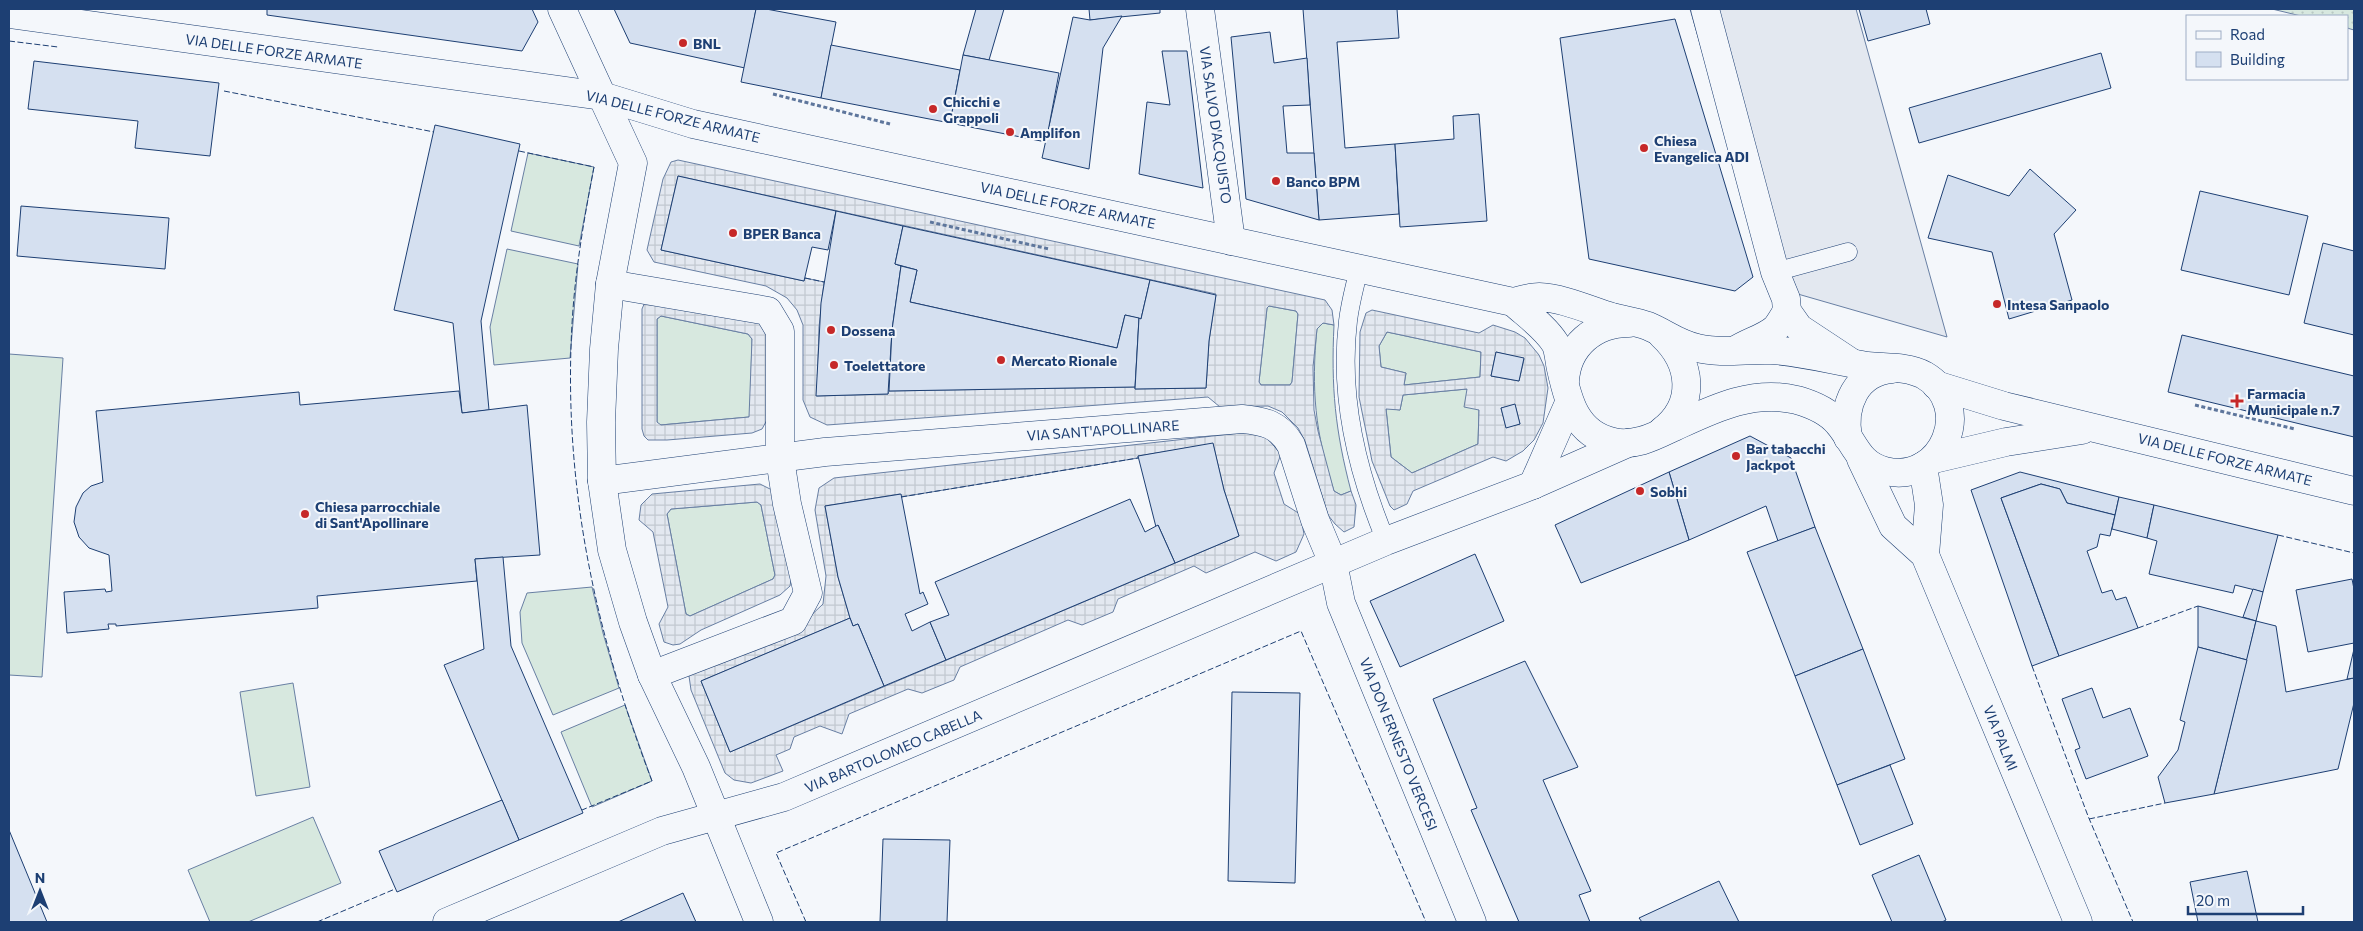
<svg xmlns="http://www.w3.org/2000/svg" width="2363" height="931" viewBox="0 0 2363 931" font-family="Commissioner,sans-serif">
	<defs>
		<pattern id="garden-dots" width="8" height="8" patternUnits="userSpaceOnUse" patternTransform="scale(1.25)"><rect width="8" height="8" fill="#d7e8df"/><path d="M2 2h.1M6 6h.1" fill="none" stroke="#b8c8c3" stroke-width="1.8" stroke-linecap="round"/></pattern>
		<pattern id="plaza-grid" width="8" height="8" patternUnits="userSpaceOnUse" patternTransform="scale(1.25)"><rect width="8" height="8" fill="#e3e8f0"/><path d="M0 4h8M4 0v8" fill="none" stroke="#c2c8d1"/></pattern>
	</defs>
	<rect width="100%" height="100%" fill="#f4f7fb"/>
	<g fill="#d7e8df" stroke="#687fa3">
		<polygon points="528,153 594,167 579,246 511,231"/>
		<polygon points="507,249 578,264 570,358 494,365 490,327"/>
		<polygon points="1269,306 1296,311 1298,314 1292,382 1290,385 1261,385 1259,382 1267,308"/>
		<polygon points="661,316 748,334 752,339 750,415 749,417 660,425 657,422 657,319"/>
		<path d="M1323,323L1334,325C1331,387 1335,430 1351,491L1341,495L1334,491C1315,432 1311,390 1317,328Z"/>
		<polygon points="1387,332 1481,352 1480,377 1404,385 1406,373 1381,367 1379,346"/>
		<polygon points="9,354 63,358 42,677 9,675"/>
		<polygon points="1467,389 1479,410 1478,444 1412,473 1391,457 1386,408 1400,410 1403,395"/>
		<polygon points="757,502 761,505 775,575 773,579 690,616 686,614 667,514 671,509"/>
		<polygon points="592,587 603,633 619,688 553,715 522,643 520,612 527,593"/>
		<polygon points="293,683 310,787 256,796 240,692"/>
		<polygon points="625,705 652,781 592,807 561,732"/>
		<polygon points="313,817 341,883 248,922 210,922 188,870"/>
	</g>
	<polygon fill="url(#garden-dots)" stroke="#687fa3" points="2272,9 2354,9 2354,30 2347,28 2347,16 2301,16"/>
	<polygon fill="#e3e8f0" stroke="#687fa3" points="1690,9 1856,9 1947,337 1770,286"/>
	<g fill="url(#plaza-grid)" stroke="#687fa3" fill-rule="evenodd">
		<path d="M678,160L1325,300L1332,310L1334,325L1323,323L1317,329L1313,367L1314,410L1318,431L1334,491L1341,495L1351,491L1356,505L1354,527L1344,532L1335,524L1328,515L1305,441L1298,428L1282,412L1268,406L1220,407L1208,397L827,425L810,417L803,400V325L797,310L787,298L766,286L654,262L647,250L663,179L671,162ZM678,176L1216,294L1209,341L1206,388L1135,389V387L889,391L888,394L817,396L819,327L824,282L805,278L804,281L661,250ZM1269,306L1296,311L1298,314L1292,382L1290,385H1261L1259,382L1267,308Z"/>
		<path d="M645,302L761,323L767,330V420L762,429L752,433L667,440H648L644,436L642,429V309ZM661,316L748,334L752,339L749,417L661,425L657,422V319Z"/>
		<path d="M1372,310L1479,333L1493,325L1515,332L1525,338L1539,355L1544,366L1548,388L1543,423L1534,440L1523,451L1506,461L1493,457L1413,491L1407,504L1394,510L1390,506L1372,461L1359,397L1360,332L1366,313ZM1387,332L1481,352L1480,377L1404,385L1406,373L1381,367L1379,346ZM1496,352L1524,359L1519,381L1491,376ZM1467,389L1464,407L1479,410L1478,444L1412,473L1391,457L1386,409L1400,410L1403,395ZM1515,405L1520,424L1506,427L1501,408Z"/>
		<path d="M1240,433L1256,434L1267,438L1281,454L1274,473L1284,504L1300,514L1304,534L1296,552L1276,561L1255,552L1206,573L1194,566L1118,599L1113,612L1082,625L1068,620L960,667L954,680L922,693L908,689L849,714L842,734L820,726L794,737L790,749L776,755L783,771L751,783L734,780L725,773L691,690L689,676L692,671L803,623L823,604L826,576L815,510L819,488L834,478ZM1213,444L1224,490L1239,536L730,752L701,681L850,618L838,577L825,506L900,494L901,497L1138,458V456Z"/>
		<path d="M760,484L772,490L791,580L790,586L780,595L701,630L680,644L673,645L664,642L659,624L668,607L653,532L639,520L641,505L652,494ZM757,502L761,505L775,575L773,579L690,616L686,614L667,514L671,509Z"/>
	</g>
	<g fill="#d5e0f0" stroke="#1d3f73">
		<polygon points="267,9 532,9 538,22 522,51 267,15"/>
		<polygon points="614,9 756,9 745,68 630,43"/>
		<polygon points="756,9 766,9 836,22 821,98 741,82"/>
		<polygon points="976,9 1004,9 989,60 963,55"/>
		<polygon points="1089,9 1160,9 1160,13 1090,20"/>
		<polygon points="1303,9 1397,9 1399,38 1337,42 1345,148 1395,144 1399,214 1319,220"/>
		<polygon points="1859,9 1926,9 1930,24 1868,41"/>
		<polygon points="1122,16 1103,48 1089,169 1042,158 1073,17 1090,20"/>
		<polygon points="1675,19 1753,277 1735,291 1589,259 1560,38"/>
		<polygon points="1270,32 1274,63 1307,58 1310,105 1283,106 1287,153 1314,153 1319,220 1246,199 1231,37"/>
		<polygon points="831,45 960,70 950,123 821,98"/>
		<polygon points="1162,51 1187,51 1203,188 1139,174 1147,102 1170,105"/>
		<polygon points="2101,53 2111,88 1919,143 1909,108"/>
		<polygon points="963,55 1059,73 1046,142 950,123"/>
		<polygon points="34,61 219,83 210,156 135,148 138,121 28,109"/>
		<polygon points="1479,114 1487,221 1400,227 1395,144 1454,139 1453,116"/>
		<polygon points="435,125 520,144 481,321 489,410 462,413 453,323 394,310"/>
		<polygon points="2030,169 2076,210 2054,234 2072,300 2009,319 1992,252 1928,238 1948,175 2009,196"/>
		<polygon points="678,176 836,211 828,250 812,247 804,281 661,250"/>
		<polygon points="2200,191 2308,216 2289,295 2181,270"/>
		<polygon points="21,206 169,218 165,269 17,256"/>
		<polygon points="836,211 903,226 895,264 901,266 892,330 888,394 816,396 821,303"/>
		<polygon points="903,226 1150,280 1141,319 1125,315 1117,348 910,302 917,270 895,264"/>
		<polygon points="2323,243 2354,251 2354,335 2304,323"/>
		<polygon points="901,266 917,270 910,302 1117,348 1125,315 1139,318 1135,387 889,391 892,330"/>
		<polygon points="1150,280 1216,295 1209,341 1206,388 1135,389 1139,318 1141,319"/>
		<polygon points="2182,335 2354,376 2354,437 2168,392"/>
		<polygon points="1496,352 1524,358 1519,381 1491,376"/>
		<polygon points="459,391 462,413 527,405 540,555 475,559 477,581 317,596 318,608 116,626 116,624 108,624 109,629 67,633 64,592 105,589 106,592 112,591 109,555 89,548 79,537 74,522 76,507 83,493 91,486 103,482 96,411 299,392 300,405"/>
		<polygon points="1515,404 1520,424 1506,428 1501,408"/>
		<polygon points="1750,436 1791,458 1815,527 1778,541 1766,506 1689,540 1669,472"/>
		<polygon points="1213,443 1224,490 1239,536 1175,563 1158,525 1156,527 1138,456"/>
		<polygon points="1669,472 1689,540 1581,583 1555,525"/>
		<polygon points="2020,472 2119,497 2115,515 2067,503 2060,489 2041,484 2001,498 2059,656 2032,666 1971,490"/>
		<polygon points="2041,484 2060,489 2067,503 2115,515 2110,536 2100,534 2097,547 2087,551 2102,593 2112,590 2116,600 2126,597 2138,628 2059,656 2001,498"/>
		<polygon points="901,494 920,594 923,592 928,604 905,614 912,631 930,622 946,660 884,686 858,624 853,626 850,618 838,577 825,506"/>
		<polygon points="2119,497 2154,505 2147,538 2112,529"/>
		<polygon points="1130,499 1145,532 1158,525 1175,563 946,660 930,622 949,615 935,582"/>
		<polygon points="2154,505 2278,535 2263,592 2235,585 2233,593 2149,574 2157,541 2147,538"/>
		<polygon points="1815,527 1863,649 1795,676 1747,552"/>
		<polygon points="1475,554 1504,621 1400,667 1370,601"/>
		<polygon points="503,557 511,646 583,813 519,840 444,665 484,649 475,559"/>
		<polygon points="2352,579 2354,589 2354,643 2308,652 2296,590"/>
		<polygon points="2253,589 2263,592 2256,621 2243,617"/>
		<polygon points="2198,606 2256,621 2247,660 2198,647"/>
		<polygon points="850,618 853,626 858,624 884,686 730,752 701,681"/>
		<polygon points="2256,621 2276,626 2286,692 2354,678 2354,703 2338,769 2214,794"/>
		<polygon points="2198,647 2247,660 2214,794 2165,803 2158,777 2178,750 2185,722 2180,720"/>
		<polygon points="1863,649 1905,759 1837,785 1795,676"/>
		<polygon points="2354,649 2354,678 2347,679"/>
		<polygon points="1525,661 1578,767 1543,780 1591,891 1579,895 1590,922 1519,922 1471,810 1477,808 1433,699"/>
		<polygon points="2092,688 2103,718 2130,708 2148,756 2086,779 2075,750 2080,748 2062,699"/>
		<polygon points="1232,692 1300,693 1295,883 1228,881"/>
		<polygon points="1890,765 1913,824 1860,845 1837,785"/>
		<polygon points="502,800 519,840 397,892 379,851"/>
		<polygon points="9,830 47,922 9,922"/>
		<polygon points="883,839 950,840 947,922 880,922"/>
		<polygon points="1919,855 1946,920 1942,922 1892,922 1872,875"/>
		<polygon points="2247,871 2258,922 2198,922 2190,882"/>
		<polygon points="1719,881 1739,922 1642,922 1639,918"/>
		<polygon points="683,893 696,922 618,922"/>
	</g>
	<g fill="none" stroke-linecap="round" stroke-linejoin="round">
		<g stroke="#1d3f73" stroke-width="19">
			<g id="lane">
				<path d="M1359,268C1355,286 1350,303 1348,321C1339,395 1357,472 1386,541"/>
				<polyline points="1775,272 1848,252"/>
			</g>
		</g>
		<g stroke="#1d3f73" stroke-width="29">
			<g id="street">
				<polyline points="1200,9 1231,241"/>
				<polyline points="1705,9 1775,272 1786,299 1787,311 1799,328 1852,363"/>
				<polyline points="9,14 602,96 633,163 610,284 604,349 601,422 602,481 612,550 633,622 652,675 696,767 759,922"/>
				<polyline points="610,284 768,311 780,331 780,459 787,504 808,593 793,621 652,675"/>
				<path d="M1736,350C1748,342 1765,338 1776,328C1780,323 1784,316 1787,311"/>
				<polyline points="1861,459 1893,526 1925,555 2078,922"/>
				<polyline points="1923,466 1929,505 1925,555"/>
				<path d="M602,481L825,452L1242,419C1264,421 1279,424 1291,445L1315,520L1333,563L1341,603L1472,922"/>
				<polyline points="1533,485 1569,403"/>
				<polyline points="447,922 662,831 784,797 1386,541 1533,485 1628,443"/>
			</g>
		</g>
		<g stroke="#1d3f73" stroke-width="29">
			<g id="secondary">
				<path d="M562,9L602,96L693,124L1513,302C1521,300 1531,297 1539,297C1563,298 1589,310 1612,317C1623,320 1637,322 1648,326C1665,333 1678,344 1697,348C1720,354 1747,349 1771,350C1804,352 1835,361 1867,366C1885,368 1907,366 1924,375C1976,405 1943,485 1885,471C1858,465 1854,441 1838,423C1828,411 1811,404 1797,400C1752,389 1713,409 1674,427C1655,436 1635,447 1613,442C1576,434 1568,401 1561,369C1559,361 1559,350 1555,343C1545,327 1526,314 1513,302"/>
				<path d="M1565,381C1567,346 1594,323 1629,323"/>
				<polyline points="1936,385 2004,406 2354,491"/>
				<path d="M1662,431C1697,404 1692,363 1662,335"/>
				<path d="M1848,438C1842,405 1856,372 1892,369"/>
				<polyline points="1934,459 2006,442 2082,430"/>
			</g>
		</g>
		<g stroke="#5e769c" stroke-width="3" stroke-dasharray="4 2.5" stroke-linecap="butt">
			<polyline points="773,94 890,124"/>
			<polyline points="930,222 1049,249"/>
			<polyline points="2195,405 2295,429"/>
		</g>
		<use href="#lane" stroke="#f4f7fb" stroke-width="18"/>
		<use href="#street" stroke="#f4f7fb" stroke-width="28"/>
		<use href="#secondary" stroke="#f4f7fb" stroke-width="28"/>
		<g stroke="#1d3f73" stroke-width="1" stroke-dasharray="6 2.5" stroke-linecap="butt">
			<polyline points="9,41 58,47"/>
			<polyline points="224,91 434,132"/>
			<path d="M519,151L594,167C584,219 575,271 572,324C563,484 595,632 652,781L582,810"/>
			<polyline points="805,278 824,282"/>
			<polyline points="901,497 1138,458"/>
			<polyline points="2278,535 2354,553"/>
			<polyline points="2138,628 2198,606"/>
			<polyline points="2032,666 2088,816 2133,922"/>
			<polyline points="2089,819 2165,803"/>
			<polyline points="317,922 395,889"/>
			<polyline points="806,922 776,853 1301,631 1426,922"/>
		</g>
	</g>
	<g fill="#c62828" stroke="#f4f7fb" stroke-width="2">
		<circle cx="683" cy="43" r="5"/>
		<circle cx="933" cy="109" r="5"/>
		<circle cx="1010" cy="132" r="5"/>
		<circle cx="1644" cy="148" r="5"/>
		<circle cx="1276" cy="181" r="5"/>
		<circle cx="733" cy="233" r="5"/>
		<circle cx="1997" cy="304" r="5"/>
		<circle cx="831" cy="330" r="5"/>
		<circle cx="1001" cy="360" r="5"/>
		<circle cx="834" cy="365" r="5"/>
		<path d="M2234.5 393.5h5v5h5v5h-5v5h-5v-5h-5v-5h5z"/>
		<circle cx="1736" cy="456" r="5"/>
		<circle cx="1640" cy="491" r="5"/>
		<circle cx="305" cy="514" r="5"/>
	</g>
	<g text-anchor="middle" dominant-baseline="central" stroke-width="4" stroke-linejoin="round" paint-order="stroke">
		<g font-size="14" font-weight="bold" fill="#1d3f73" stroke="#f4f7fb" text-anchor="start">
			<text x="693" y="43">BNL</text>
			<text x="943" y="101">Chicchi e<tspan x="943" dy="16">Grappoli</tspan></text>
			<text x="1020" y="132">Amplifon</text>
			<text x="1654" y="140">Chiesa<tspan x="1654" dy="16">Evangelica ADI</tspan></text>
			<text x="1286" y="181">Banco BPM</text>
			<text x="743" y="233">BPER Banca</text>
			<text x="2007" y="304">Intesa Sanpaolo</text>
			<text x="841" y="330">Dossena</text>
			<text x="1011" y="360">Mercato Rionale</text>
			<text x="844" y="365">Toelettatore</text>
			<text x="2247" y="393">Farmacia<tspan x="2247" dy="16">Municipale n.7</tspan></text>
			<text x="1746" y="448">Bar tabacchi<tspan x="1746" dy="16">Jackpot</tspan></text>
			<text x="1650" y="491">Sobhi</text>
			<text x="315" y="506">Chiesa parrocchiale<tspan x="315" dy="16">di Sant'Apollinare</tspan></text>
		</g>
		<g font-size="14" fill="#1d3f73" stroke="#f4f7fb">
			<text transform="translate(274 51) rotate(8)">VIA DELLE FORZE ARMATE</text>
			<text transform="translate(673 116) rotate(14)">VIA DELLE FORZE ARMATE</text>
			<text transform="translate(1216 125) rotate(82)">VIA SALVO D'ACQUISTO</text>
			<text transform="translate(1068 205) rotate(12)">VIA DELLE FORZE ARMATE</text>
			<text transform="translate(1103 430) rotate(-4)">VIA SANT'APOLLINARE</text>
			<text transform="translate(2225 459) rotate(14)">VIA DELLE FORZE ARMATE</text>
			<text transform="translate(2001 738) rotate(68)">VIA PALMI</text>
			<text transform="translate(1399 744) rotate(68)">VIA DON ERNESTO VERCESI</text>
			<text transform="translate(893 751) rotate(-23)">VIA BARTOLOMEO CABELLA</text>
		</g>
	</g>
	<rect width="2363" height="931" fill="none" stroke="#1d3f73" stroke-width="20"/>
	<rect x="2186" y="15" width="162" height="65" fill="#f4f7fb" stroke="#9eadc5"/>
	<rect x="2196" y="31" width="25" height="8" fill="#f4f7fb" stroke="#9eadc5"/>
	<text x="2230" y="40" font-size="15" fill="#1d3f73">Road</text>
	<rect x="2196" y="52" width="25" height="15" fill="#d5e0f0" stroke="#9eadc5"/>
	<text x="2230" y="65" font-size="15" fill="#1d3f73">Building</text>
	<g transform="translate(40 891)" stroke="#f4f7fb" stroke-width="4" paint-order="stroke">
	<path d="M0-4L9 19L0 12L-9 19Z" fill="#1d3f73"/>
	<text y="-8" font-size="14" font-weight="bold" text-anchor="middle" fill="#1d3f73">N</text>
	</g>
	<path d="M2188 906v8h115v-8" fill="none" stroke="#1d3f73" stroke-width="2.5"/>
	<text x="2196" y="906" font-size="15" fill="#1d3f73" stroke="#f4f7fb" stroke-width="4" paint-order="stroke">20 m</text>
</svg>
